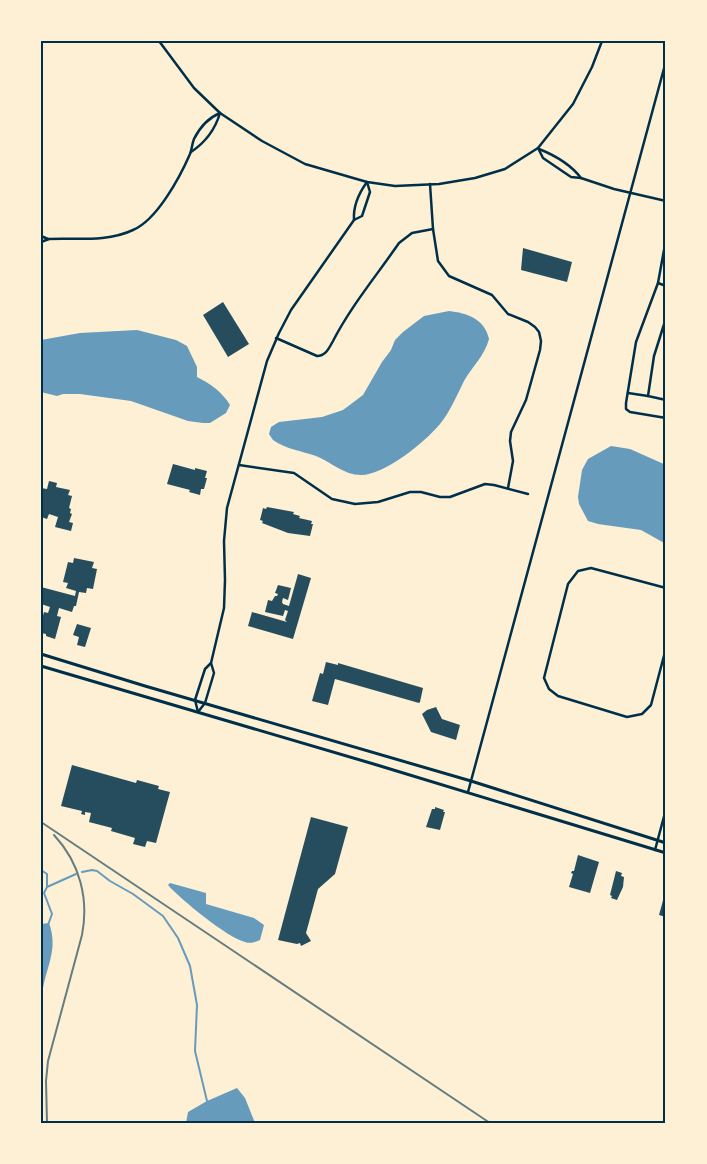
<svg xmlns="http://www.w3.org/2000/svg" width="707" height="1164" viewBox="0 0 707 1164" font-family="'DejaVu Sans',sans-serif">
	<rect width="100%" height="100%" fill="#fdf0d5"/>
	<g fill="#669bbc">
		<path d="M449,311C467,313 485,319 489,339C485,355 472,367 464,381C457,395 450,412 440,424C425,442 385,475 361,475C344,475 331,462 316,456C302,451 285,449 273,440L269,434L271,427L279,422L322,417L343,410L363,395L382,362L391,350L395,340L403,332L424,316Z"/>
		<path d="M137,330L176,340L187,346L197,367V377C211,384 222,392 230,405L226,413L210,423H203L188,421L131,401L80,394H63L57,396L41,392V340L80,333Z"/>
		<polygon points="611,446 630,449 666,465 666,544 641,530 598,524 588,521 579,504 578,497 582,470 588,459"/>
		<path d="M170,883L206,893V904L254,918L264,925L260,940C255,942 251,944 245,942C228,938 180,899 168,885Z"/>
		<path d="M49,923C58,948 48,963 43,988L41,990V924Z"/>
		<polygon points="237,1088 245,1098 255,1123 186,1123 188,1112 207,1101"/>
	</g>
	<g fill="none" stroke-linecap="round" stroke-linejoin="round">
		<g stroke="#669bbc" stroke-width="2">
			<polyline points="41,870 47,874 47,887"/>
			<polyline points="82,872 92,870 97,871 110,881 133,894 163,916 178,938 190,966 197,1005 195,1051 207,1101"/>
			<polyline points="48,925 52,914 44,893 47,887 76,874"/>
		</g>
	</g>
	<g fill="#264d5e">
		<polygon points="523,248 572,262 567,282 521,270"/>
		<polygon points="223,302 249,344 228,357 203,315"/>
		<polygon points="173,464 195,470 195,468 207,471 205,478 207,478 204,489 201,489 200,495 189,492 190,490 167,484"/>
		<polygon points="49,481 57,483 56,487 70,490 68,495 72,496 69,508 71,509 70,513 72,514 69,522 73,523 71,531 55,527 58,517 49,514 47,519 41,517 41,488 47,489"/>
		<polygon points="267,507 294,512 293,514 300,516 299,518 312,521 311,524 313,524 310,536 288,533 262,523 263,521 260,520 263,508 266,509"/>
		<polygon points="74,558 94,562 92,568 97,569 93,589 87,588 86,593 79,592 76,606 74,606 72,612 59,608 57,616 61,617 55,639 46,636 46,634 41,633 41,623 44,612 48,613 50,607 41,604 41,587 75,596 76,591 66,588 68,583 63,582 68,562 73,563"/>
		<polygon points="298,574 311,578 293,639 248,626 252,612 287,622 285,620 288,611 285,610 283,616 265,612 268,600 272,601 275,596 277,596 278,594 275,593 278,585 291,588 288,600 283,598 282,602 283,604 289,606"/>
		<polygon points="77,624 91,628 85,647 77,645 79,637 73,635"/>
		<polygon points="326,662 338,665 338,663 423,688 420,702 419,703 335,679 328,705 312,701 320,673 323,674"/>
		<polygon points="436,707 442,719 460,725 456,740 431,732 422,714 427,710"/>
		<polygon points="72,765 136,783 137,780 159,786 158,789 170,792 156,843 147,841 145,847 133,844 135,838 111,831 112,828 89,822 91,813 85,812 85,815 81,814 82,811 61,806"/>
		<polygon points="435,807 444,810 443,812 445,812 440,830 426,827 432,809 435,809"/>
		<polygon points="311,817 348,827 335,874 318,889 306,933 311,941 301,946 300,943 297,944 278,940"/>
		<polygon points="578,855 599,862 590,893 569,887 573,874 571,873 572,871 574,871"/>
		<polygon points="616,871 622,873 621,876 624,877 623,887 617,900 611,898 612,896 610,895"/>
		<polygon points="665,893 666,893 666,917 659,915"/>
	</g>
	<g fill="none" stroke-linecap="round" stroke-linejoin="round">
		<g stroke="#003049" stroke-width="2.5">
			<polyline points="159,41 194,88 220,113 262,141 305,164 367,182 395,186 439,184 475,178 505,169 538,148 573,104 592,67 602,41"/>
			<polyline points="538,148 543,158 571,177 581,178 614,189 666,201"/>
			<path d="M539,149C554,155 571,165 581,178"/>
			<path d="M191,152C206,142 215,130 220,113"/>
			<path d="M354,220C353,206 359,193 367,182"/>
			<polyline points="433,229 438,261 449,276 492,295 508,314 528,322 535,327 539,332 541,341 540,350 526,400 511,432 510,441 513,461 508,488"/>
			<polyline points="41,236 48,239"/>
			<path d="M41,242L49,239C77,238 108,242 133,230C157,220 180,177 190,154C192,149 192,144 194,139C200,127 208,118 220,113"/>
			<polyline points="658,283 666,239"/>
			<polyline points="666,286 658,283 636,342 626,403 626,409 630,412 666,418"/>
			<polyline points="666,318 654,356 648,396 666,400"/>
			<path d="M276,338L317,356C326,356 329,348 333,341C351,306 377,275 399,243L412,233L433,229L430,184"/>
			<polyline points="628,393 648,396"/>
			<polyline points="239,465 294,473 332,499 355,504 378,502 410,492 421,492 440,497 450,497 485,484 494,485 528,494"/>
			<polyline points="666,588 591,568 578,571 568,584 544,678 549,689 558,696 627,717 642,714 651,705 666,648"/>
			<polyline points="198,712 205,703 214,673 211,663 224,608 225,580 224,541 227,508 267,361 279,333 291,310 354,220 362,216 370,192 367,182"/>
			<polyline points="198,712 195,700 205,669 211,663"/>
			<polyline points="655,850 666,809"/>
		</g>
		<polyline stroke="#003049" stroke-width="2.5" points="468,792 666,61"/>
		<g stroke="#003049" stroke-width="3">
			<polyline points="41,654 145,686 471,781 666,843"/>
			<polyline points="41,666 377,765 666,853"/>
		</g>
		<g stroke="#657d81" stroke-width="2">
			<polyline points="41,822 490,1123"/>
			<path d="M47,1123L46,1081L48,1061L82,935C89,899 80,863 54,835"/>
		</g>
	</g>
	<rect width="707" height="1164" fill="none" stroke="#fdf0d5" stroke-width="85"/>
	<rect x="42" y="42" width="622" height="1080" fill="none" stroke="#003049" stroke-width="2"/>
</svg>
